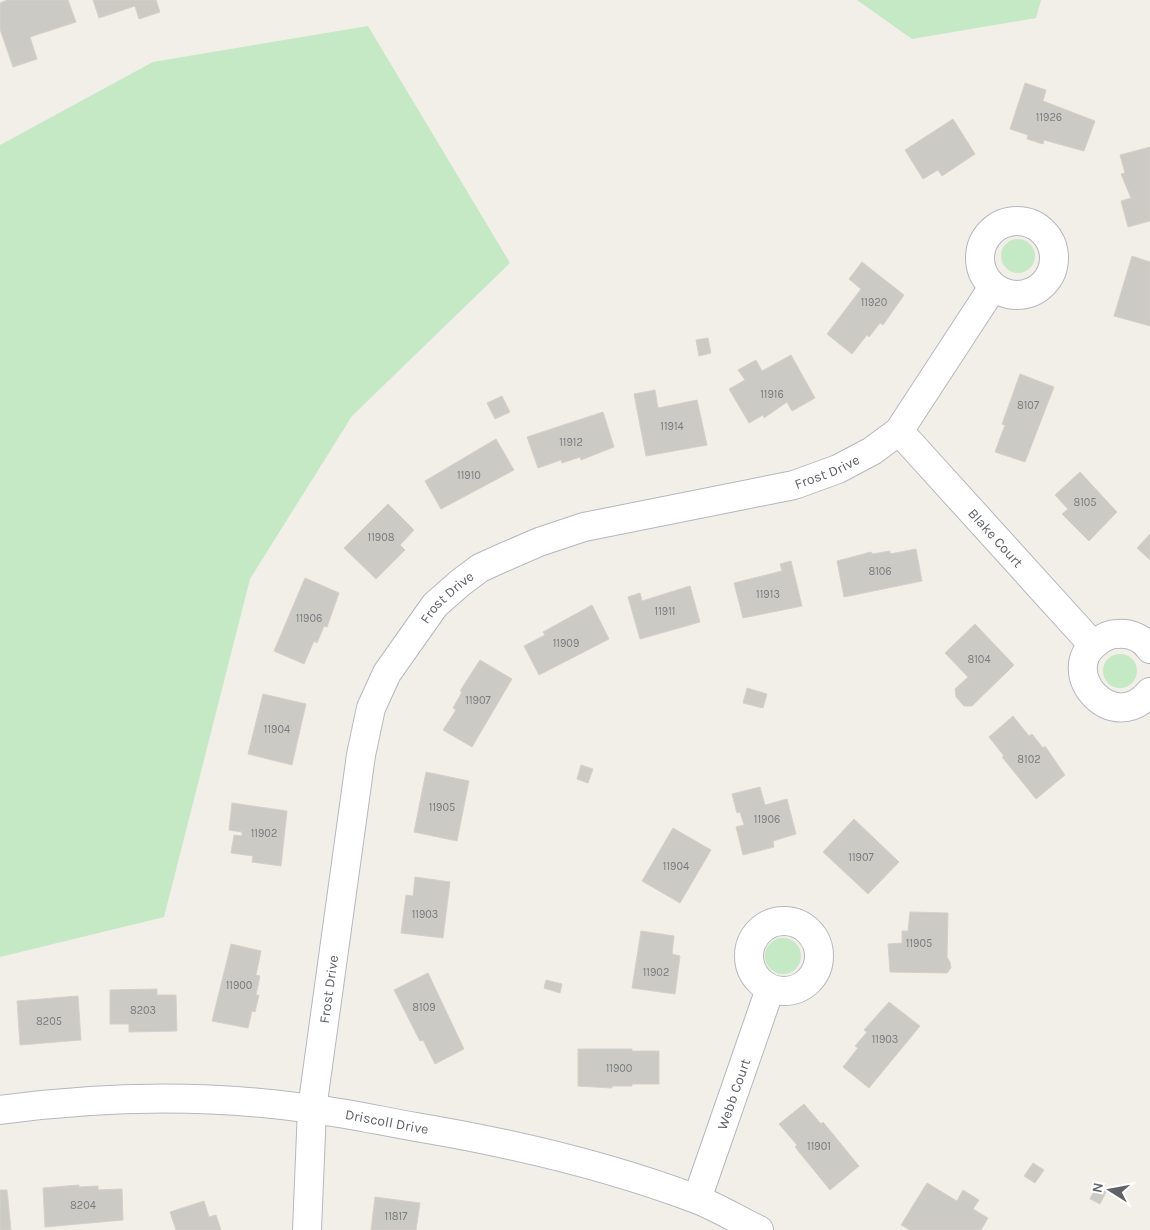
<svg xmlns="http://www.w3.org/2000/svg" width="1150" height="1230" viewBox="0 0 1150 1230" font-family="Karla,sans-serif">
	<rect width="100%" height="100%" fill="#f1efe8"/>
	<g fill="#c5e8c5">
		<polygon points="857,0 1041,0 1036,18 912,39"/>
		<polygon points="368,26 510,263 352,416 250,579 164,917 0,957 0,145 153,62"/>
		<circle cx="1018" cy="256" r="17"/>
		<circle cx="1120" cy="671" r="17"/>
		<circle cx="783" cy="956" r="18"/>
	</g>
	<g fill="#cccac5" stroke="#d6d1c6">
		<polygon points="7,0 68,0 76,22 30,37 37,59 13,67 0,29 0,3"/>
		<polygon points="93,0 156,0 160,12 139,19 135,6 99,18"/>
		<polygon points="1025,83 1046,90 1043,101 1095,121 1084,151 1044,140 1043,144 1027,139 1028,135 1010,129"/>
		<polygon points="953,119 975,154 942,176 938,170 923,179 905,150"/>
		<polygon points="1150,147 1150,221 1128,227 1121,201 1131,198 1121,174 1125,173 1120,155"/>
		<polygon points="1132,256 1150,262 1150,326 1114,316"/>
		<polygon points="862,262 904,295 883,325 880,323 869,337 867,335 852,354 827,334 861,289 849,279"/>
		<polygon points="708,338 711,353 699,356 696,340"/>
		<polygon points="791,355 815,398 792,411 787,402 764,418 763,415 749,423 729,389 745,380 738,370 756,360 762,371"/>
		<polygon points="1020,374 1054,387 1025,462 995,452 1005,425 1002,424"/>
		<polygon points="655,390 658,408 697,400 707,445 646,456 634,394"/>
		<polygon points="502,396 510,412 495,419 487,403"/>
		<polygon points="603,412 614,447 581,460 580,457 562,463 561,460 538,468 527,437"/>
		<polygon points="496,439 514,470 441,509 425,481"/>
		<polygon points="1080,472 1117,512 1089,541 1062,514 1068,509 1055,495"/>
		<polygon points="388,504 414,530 400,545 405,550 376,579 344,548"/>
		<polygon points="1150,534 1150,560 1137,548"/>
		<polygon points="916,549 922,581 844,597 837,561 871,552 872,554 890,551 890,554"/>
		<polygon points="791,561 802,606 743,618 734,583 782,571 780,564"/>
		<polygon points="305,578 339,593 327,627 324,626 317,643 314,641 304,664 274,651"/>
		<polygon points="690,586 700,622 640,639 628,597 640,593 642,601"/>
		<polygon points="592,605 609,639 539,675 524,646 545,635 543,632"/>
		<polygon points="975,624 1014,665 972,706 964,706 956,697 955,689 968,677 945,653"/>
		<polygon points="480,660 512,679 472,747 443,730 456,710 453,708 462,692 460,691"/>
		<polygon points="747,688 767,694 763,708 743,703"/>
		<polygon points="263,694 306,704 292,765 248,754"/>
		<polygon points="1013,716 1029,736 1032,734 1043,748 1045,746 1065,775 1036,799 1002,757 1004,756 989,737"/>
		<polygon points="581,765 593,769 588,783 577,779"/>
		<polygon points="426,772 469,781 457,841 414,832"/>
		<polygon points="760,787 765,805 787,799 796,834 773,841 774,847 743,855 736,827 744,825 740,812 737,813 732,794"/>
		<polygon points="232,803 287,811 281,866 252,862 253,856 231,853 234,835 242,836 242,832 229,830"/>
		<polygon points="854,819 899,862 868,894 823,852"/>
		<polygon points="673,828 711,850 680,903 642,881"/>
		<polygon points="415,877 450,882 443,938 401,933 406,895 413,896"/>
		<polygon points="910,912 948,913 947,957 950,962 951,968 947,973 890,972 888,944 902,943 902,931 908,931"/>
		<polygon points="641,931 674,936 672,954 680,956 675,994 632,988"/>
		<polygon points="231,944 261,951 256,975 260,976 256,995 259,995 255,1012 252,1011 248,1028 212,1021"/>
		<polygon points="428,973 464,1049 435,1064 423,1040 420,1041 394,990"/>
		<polygon points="546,980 562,984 560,993 544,988"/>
		<polygon points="157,989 157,995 176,995 177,1031 129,1032 129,1024 110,1024 110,990"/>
		<polygon points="78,996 81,1040 20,1045 17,1001"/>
		<polygon points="889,1002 920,1026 869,1088 843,1067 858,1048 855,1046 867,1032 864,1030"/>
		<polygon points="578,1049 632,1049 632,1051 659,1051 659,1084 632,1084 632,1086 612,1086 612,1088 578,1086"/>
		<polygon points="804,1104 821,1124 823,1122 859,1166 830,1190 795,1147 797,1145 779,1124"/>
		<polygon points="1033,1163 1044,1170 1035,1183 1024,1176"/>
		<polygon points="927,1183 957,1201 963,1190 979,1200 973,1209 988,1218 981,1230 910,1230 901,1225"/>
		<polygon points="79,1185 79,1187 98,1186 98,1190 122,1189 123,1220 45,1227 43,1188"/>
		<polygon points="1097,1185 1107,1190 1100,1204 1090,1199"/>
		<polygon points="0,1190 7,1190 11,1230 0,1230"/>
		<polygon points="375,1197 420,1203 416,1230 371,1230"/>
		<polygon points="204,1201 209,1217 216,1215 221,1230 176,1230 170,1212"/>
	</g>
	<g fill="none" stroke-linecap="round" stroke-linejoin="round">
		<g stroke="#b5b8bc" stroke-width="30">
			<g id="minor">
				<circle cx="1017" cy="258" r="37"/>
				<path id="s1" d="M899,431L1093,645"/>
				<path d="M1150,649C1143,638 1130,633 1117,634C1109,634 1102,638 1096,643C1057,672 1113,737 1150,692"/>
				<circle cx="784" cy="956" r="35"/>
				<path id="s2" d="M0,1110C103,1096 209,1094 312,1109C347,1113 381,1121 416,1127C511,1143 606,1165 696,1199C717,1207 738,1220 759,1230"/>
				<path id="s3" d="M697,1199L770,989"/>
				<path id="s4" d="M307,1230L312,1109L361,755L371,708L387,673L435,605L460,583L480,568L502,558L539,542L584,527L794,485L838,469L872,451L899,431L993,287"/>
			</g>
		</g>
		<use href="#minor" stroke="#fff" stroke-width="28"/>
	</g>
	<g text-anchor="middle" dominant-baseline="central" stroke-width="4" stroke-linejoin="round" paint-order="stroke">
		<g font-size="11" fill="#7a7d7f">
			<text x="1049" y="117">11926</text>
			<text x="874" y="302">11920</text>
			<text x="772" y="394">11916</text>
			<text x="1028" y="405">8107</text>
			<text x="672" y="426">11914</text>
			<text x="571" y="442">11912</text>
			<text x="469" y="475">11910</text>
			<text x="1085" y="502">8105</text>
			<text x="381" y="537">11908</text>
			<text x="880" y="571">8106</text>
			<text x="768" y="594">11913</text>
			<text x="665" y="611">11911</text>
			<text x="309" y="618">11906</text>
			<text x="566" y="643">11909</text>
			<text x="979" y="659">8104</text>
			<text x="478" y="700">11907</text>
			<text x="277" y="729">11904</text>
			<text x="1029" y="759">8102</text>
			<text x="442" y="807">11905</text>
			<text x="767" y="819">11906</text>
			<text x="264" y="833">11902</text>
			<text x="861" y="857">11907</text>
			<text x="676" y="866">11904</text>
			<text x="425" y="914">11903</text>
			<text x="919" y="943">11905</text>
			<text x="656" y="972">11902</text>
			<text x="239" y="985">11900</text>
			<text x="424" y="1007">8109</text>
			<text x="143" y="1010">8203</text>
			<text x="49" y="1021">8205</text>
			<text x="885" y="1039">11903</text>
			<text x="619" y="1068">11900</text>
			<text x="819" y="1146">11901</text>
			<text x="83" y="1205">8204</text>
			<text x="396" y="1216">11817</text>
		</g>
		<g font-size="14" fill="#5f6368" stroke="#fff">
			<text stroke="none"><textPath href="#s4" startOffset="1068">Frost Drive</textPath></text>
			<text stroke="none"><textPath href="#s1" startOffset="144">Blake Court</textPath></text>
			<text stroke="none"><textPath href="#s4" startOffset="662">Frost Drive</textPath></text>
			<text stroke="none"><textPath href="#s4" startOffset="242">Frost Drive</textPath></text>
			<text stroke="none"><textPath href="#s3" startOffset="111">Webb Court</textPath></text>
			<text stroke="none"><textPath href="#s2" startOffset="389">Driscoll Drive</textPath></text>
		</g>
	</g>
	<g transform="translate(1110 1190) rotate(281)" stroke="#ffffff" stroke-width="4" paint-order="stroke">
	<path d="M0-4L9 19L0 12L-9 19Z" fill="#5f6368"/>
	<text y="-8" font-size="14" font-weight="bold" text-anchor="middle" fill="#5f6368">N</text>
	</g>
</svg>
